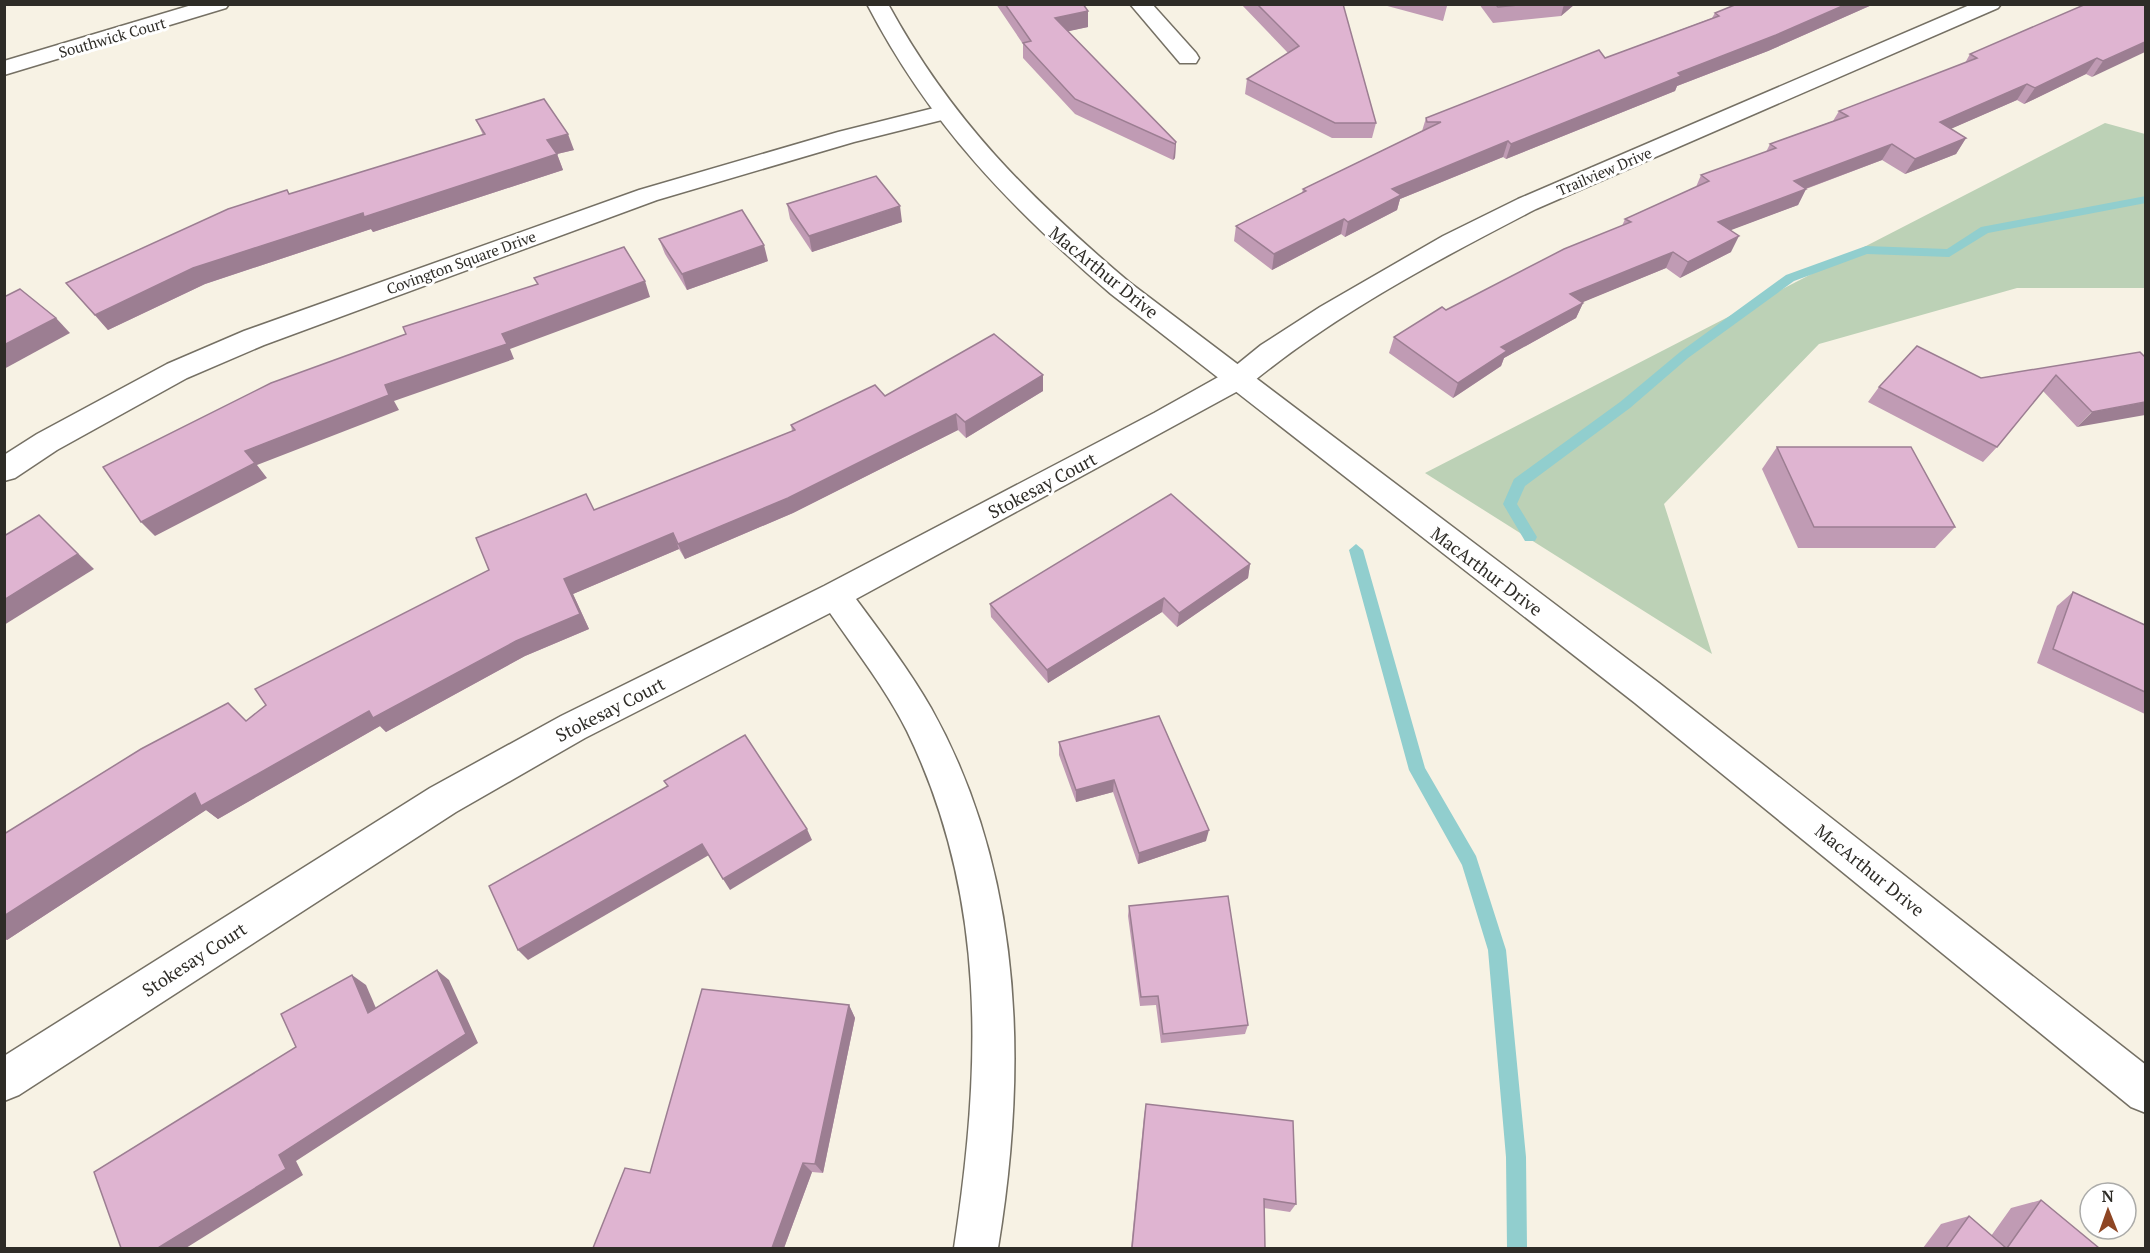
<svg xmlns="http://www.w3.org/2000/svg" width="2150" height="1253" viewBox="0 0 2150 1253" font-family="'PT Serif',serif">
	<rect width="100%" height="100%" fill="#f7f2e4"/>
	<polygon fill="#bcd1b6" points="2105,123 2145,134 2145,288 2017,288 1819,344 1664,504 1712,654 1425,473"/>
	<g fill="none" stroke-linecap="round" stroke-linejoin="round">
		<g fill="#91cece" fill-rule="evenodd">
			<polygon points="2146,196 2146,203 1988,233 1949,257 1867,254 1794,281 1688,358 1630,408 1525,486 1517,504 1537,537 1535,541 1525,541 1503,504 1514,479 1620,402 1680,352 1786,275 1866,246 1947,249 1981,227"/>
			<polygon points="1356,544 1363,550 1425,768 1476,856 1506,950 1526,1157 1527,1248 1507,1248 1506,1157 1488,950 1462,865 1409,770 1349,550"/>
		</g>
		<g stroke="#757064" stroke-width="3">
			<g id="minor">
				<polygon points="195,4 229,4 226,8 4,75 4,61"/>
				<polygon points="1130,4 1152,4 1196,53 1199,58 1196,63 1180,63"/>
				<path d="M1972,4H2001L1998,8L1536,209C1437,260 1335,314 1249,385L856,599C882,634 909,670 931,708C1023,872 1028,1066 998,1248H954C981,1069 988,898 907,731C886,689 856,651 830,613L585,738L456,812L19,1095L4,1101V1056L430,788L561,716L824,586L1154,413L1229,371L1261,345L1320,307L1443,236L1518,199Z"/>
				<polygon points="942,106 950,108 954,113 950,118 854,142 657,200 264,345 187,378 57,450 15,478 4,481 4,455 37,434 167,364 244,331 639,190 838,132"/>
			</g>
		</g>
		<g stroke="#757064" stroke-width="3">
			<path id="tertiary" d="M867,4H888C952,121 1029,197 1129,282L1659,683L2146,1065V1113L2131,1107L1635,703L1111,294C1009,206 930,125 867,4Z"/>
		</g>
		<use href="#minor" fill="#fff" fill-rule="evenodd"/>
		<use href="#tertiary" fill="#fff" fill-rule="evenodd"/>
	</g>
	<g fill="#c09bb4">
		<polygon points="996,4 1083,4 1088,11 1088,27 1068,31 1176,142 1175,158 1173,160 1075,114 1023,58 1023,44"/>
		<polygon points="1241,4 1343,4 1376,123 1372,138 1332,138 1245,94 1247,79 1288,53"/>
		<polygon points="1380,4 1445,4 1447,6 1443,21"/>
		<polygon points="1479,4 1575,4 1561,16 1493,23"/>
		<polygon points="1737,4 1874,4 1768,51 1677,86 1675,91 1506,159 1503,157 1400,199 1397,210 1345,237 1341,234 1272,270 1234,241 1236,226 1302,193 1303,189 1422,131 1426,118 1605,58 1712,18 1715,13"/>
		<polygon points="2145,4 2092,77 2086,74 2024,104 2017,100 1950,129 1966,138 1956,154 1905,174 1882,160 1806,189 1798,205 1730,230 1731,252 1680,278 1666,268 1582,302 1583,303 1576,318 1504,358 1501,366 1453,398 1389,353 1394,337 1446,310 1622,226 1625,219 1696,187 1701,175 1766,152 1770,144 1833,121 1839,111 1965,63 1970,54"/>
		<polygon points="476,120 574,150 557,154 563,170 373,232 371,229 205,284 108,330 66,283 289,194 483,135"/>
		<polygon points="787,204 902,222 812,252 790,219"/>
		<polygon points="659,239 768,261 687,290 665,254"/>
		<polygon points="2145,357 2077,427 2043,391 1997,447 1983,462 1868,402 1879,387 1981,378"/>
		<polygon points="1043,375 1043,391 966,438 958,430 793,513 685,559 679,549 573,594 589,629 525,656 386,732 380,726 218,819 206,810 7,940 4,938 4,834 247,721 489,570 595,510 792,431 791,425 885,396"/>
		<polygon points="1777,447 1955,527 1935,548 1798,548 1762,469"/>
		<polygon points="1250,564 1248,578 1177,627 1162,612 1048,683 991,617 990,604"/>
		<polygon points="2073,592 2145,625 2145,714 2037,663 2057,606"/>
		<polygon points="1059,742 1206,841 1138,864 1113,792 1076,802 1059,755"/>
		<polygon points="1129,906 1248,1025 1245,1034 1161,1043 1156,1005 1140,1006 1128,916"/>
		<polygon points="849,1005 855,1018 823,1173 812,1172 784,1248 593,1248 650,1173"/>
		<polygon points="1146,1104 1296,1204 1290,1212 1264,1208 1265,1248 1131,1248 1144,1115"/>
		<polygon points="2041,1200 2099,1248 1923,1248 1941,1224 1969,1216 1991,1236 2011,1208"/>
	</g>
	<g fill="#9c7e92">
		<polygon points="1564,4 1575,4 1561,16"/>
		<polygon points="1847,4 1874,4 1768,51 1677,86 1675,91 1506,159 1511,144 1678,73"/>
		<polygon points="1088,11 1088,27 1056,34 1055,18"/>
		<polygon points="2145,42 2145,52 2092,77 2103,61"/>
		<polygon points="2097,58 2086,74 2024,104 2035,88"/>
		<polygon points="2027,84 2017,100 1930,138 1940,122"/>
		<polygon points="568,134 574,150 557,154 563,170 373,232 371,229 205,284 108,330 95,315 193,268 547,140"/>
		<polygon points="1966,138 1956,154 1905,174 1915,159"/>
		<polygon points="1508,141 1503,157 1400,199 1397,210 1345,237 1348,222 1392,189"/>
		<polygon points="1176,142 1175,158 1173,160 1175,144"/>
		<polygon points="1892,144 1882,160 1786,196 1794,181"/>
		<polygon points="1806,189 1798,205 1710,238 1718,222"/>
		<polygon points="900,206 902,222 812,252 809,236"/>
		<polygon points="1344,219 1341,234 1272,270 1274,254"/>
		<polygon points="1739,236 1731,252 1680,278 1688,262"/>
		<polygon points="764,245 768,261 687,290 682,274"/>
		<polygon points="1673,252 1666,268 1564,310 1570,294"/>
		<polygon points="645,281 650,297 510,349 514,359 394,401 399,410 257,465 267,478 155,536 141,522 245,451 385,385 502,334"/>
		<polygon points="1583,303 1576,318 1504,358 1501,366 1453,398 1458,383 1501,347"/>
		<polygon points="56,318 70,333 4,369 4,345"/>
		<polygon points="1043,375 1043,391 966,438 965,422"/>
		<polygon points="2145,402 2145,415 2077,427 2092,412"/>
		<polygon points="956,414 958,430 793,513 685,559 678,544"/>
		<polygon points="39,515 94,569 4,625 4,600"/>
		<polygon points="673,533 679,549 573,594 589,629 525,656 386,732 380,726 218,819 206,810 7,940 4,938 4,916 195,793 564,579"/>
		<polygon points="1250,564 1248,578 1177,627 1179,613"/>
		<polygon points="1164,598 1162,612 1048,683 1047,670"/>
		<polygon points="1114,780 1113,792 1076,802 1076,790"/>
		<polygon points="807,829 812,840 730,890 723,879"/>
		<polygon points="1209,830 1206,841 1138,864 1139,853"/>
		<polygon points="702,844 709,855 528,960 518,950"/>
		<polygon points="437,970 449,980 478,1043 296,1161 303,1175 186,1248 158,1248"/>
		<polygon points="352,975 366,985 382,1022 368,1013"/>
		<polygon points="849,1005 855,1018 823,1173 815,1164"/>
		<polygon points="803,1163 812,1172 784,1248 772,1248"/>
	</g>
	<g fill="#dfb4d1" stroke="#9c7e92" stroke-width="1.5">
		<polygon points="1005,4 1083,4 1088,11 1055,18 1176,142 1175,144 1075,99 1023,43 1031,41"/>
		<polygon points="1257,4 1343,4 1376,123 1335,123 1247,79 1299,46"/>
		<polygon points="1495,4 1529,4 1498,7"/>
		<polygon points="1737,4 1847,4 1776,35 1678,73 1681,76 1511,144 1508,141 1392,189 1401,195 1348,222 1344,219 1274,254 1236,226 1306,191 1303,189 1441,122 1427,122 1426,118 1599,50 1605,58 1719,16 1715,13"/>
		<polygon points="2086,4 2145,4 2145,42 2103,61 2097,58 2035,88 2027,84 1940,122 1966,138 1915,159 1892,144 1794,181 1806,189 1718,222 1739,236 1688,262 1673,252 1570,294 1583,303 1501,347 1507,351 1458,383 1394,337 1442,307 1446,310 1564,249 1631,222 1625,219 1709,181 1701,175 1776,148 1770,144 1848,116 1839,111 1977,58 1970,54"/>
		<polygon points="544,99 568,134 547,140 557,154 364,217 363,213 193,268 95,315 66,283 228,209 287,190 289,194 485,134 476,120"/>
		<polygon points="876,176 900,206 809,236 787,204"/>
		<polygon points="742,210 764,245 682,274 659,239"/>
		<polygon points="624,247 645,281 502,334 507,344 385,385 389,395 245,451 255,463 141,522 103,467 271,383 406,334 403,327 538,284 534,278"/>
		<polygon points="20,289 56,318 4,345 4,297"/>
		<polygon points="994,334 1043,375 965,422 956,414 788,498 678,544 673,533 564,579 580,614 516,641 373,718 369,711 201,806 195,793 4,916 4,834 141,749 228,703 246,721 266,705 255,689 489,570 476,538 586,494 594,510 795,430 791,425 875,385 885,396"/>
		<polygon points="1917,346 1981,378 2140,352 2145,357 2145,402 2092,412 2056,375 1997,447 1879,387"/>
		<polygon points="1777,447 1911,447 1955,527 1814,527"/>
		<polygon points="1171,494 1250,564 1179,613 1164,598 1047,670 990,604"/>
		<polygon points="39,515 78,554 4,600 4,536"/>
		<polygon points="2073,592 2145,625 2145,692 2053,649"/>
		<polygon points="1159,716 1209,830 1139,853 1114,780 1076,790 1059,742"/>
		<polygon points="745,735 807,829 723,879 702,844 518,950 489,886 668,786 664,781"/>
		<polygon points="1228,896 1248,1025 1163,1034 1158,996 1141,997 1129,906"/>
		<polygon points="437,970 466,1034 279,1155 286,1169 158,1248 121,1248 94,1172 296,1047 281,1014 352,975 368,1013"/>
		<polygon points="702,989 849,1005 815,1164 803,1163 772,1248 593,1248 625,1168 650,1173"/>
		<polygon points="1146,1104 1293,1121 1296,1204 1264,1199 1265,1248 1132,1248"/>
		<polygon points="2041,1200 2099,1248 2007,1248"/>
		<polygon points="1969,1216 2006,1248 1946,1248"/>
	</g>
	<g text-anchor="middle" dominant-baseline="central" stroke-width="6" stroke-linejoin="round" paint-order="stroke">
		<g font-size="15" fill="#2e2c27" stroke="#fff">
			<text transform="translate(112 37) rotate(-16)">Southwick Court</text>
			<text transform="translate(1604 171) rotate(-23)">Trailview Drive</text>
			<text transform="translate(461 262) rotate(-20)">Covington Square Drive</text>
		</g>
		<g font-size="18" fill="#2e2c27" stroke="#fff">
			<text transform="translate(1104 272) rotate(39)">MacArthur Drive</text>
			<text transform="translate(1042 485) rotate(-28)">Stokesay Court</text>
			<text transform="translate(1487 571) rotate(37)">MacArthur Drive</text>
			<text transform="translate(610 709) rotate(-27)">Stokesay Court</text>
			<text transform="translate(1870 870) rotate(39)">MacArthur Drive</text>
			<text transform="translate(194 959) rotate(-33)">Stokesay Court</text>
		</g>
	</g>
	<rect width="2150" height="1253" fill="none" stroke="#2e2c27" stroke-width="12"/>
	<g transform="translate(2108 1211) rotate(359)"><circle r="28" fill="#ffffff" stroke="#ababa9" stroke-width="1.5"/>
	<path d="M0-4.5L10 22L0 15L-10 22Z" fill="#8e4624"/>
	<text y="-9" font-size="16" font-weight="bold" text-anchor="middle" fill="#2e2c27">N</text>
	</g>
</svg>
